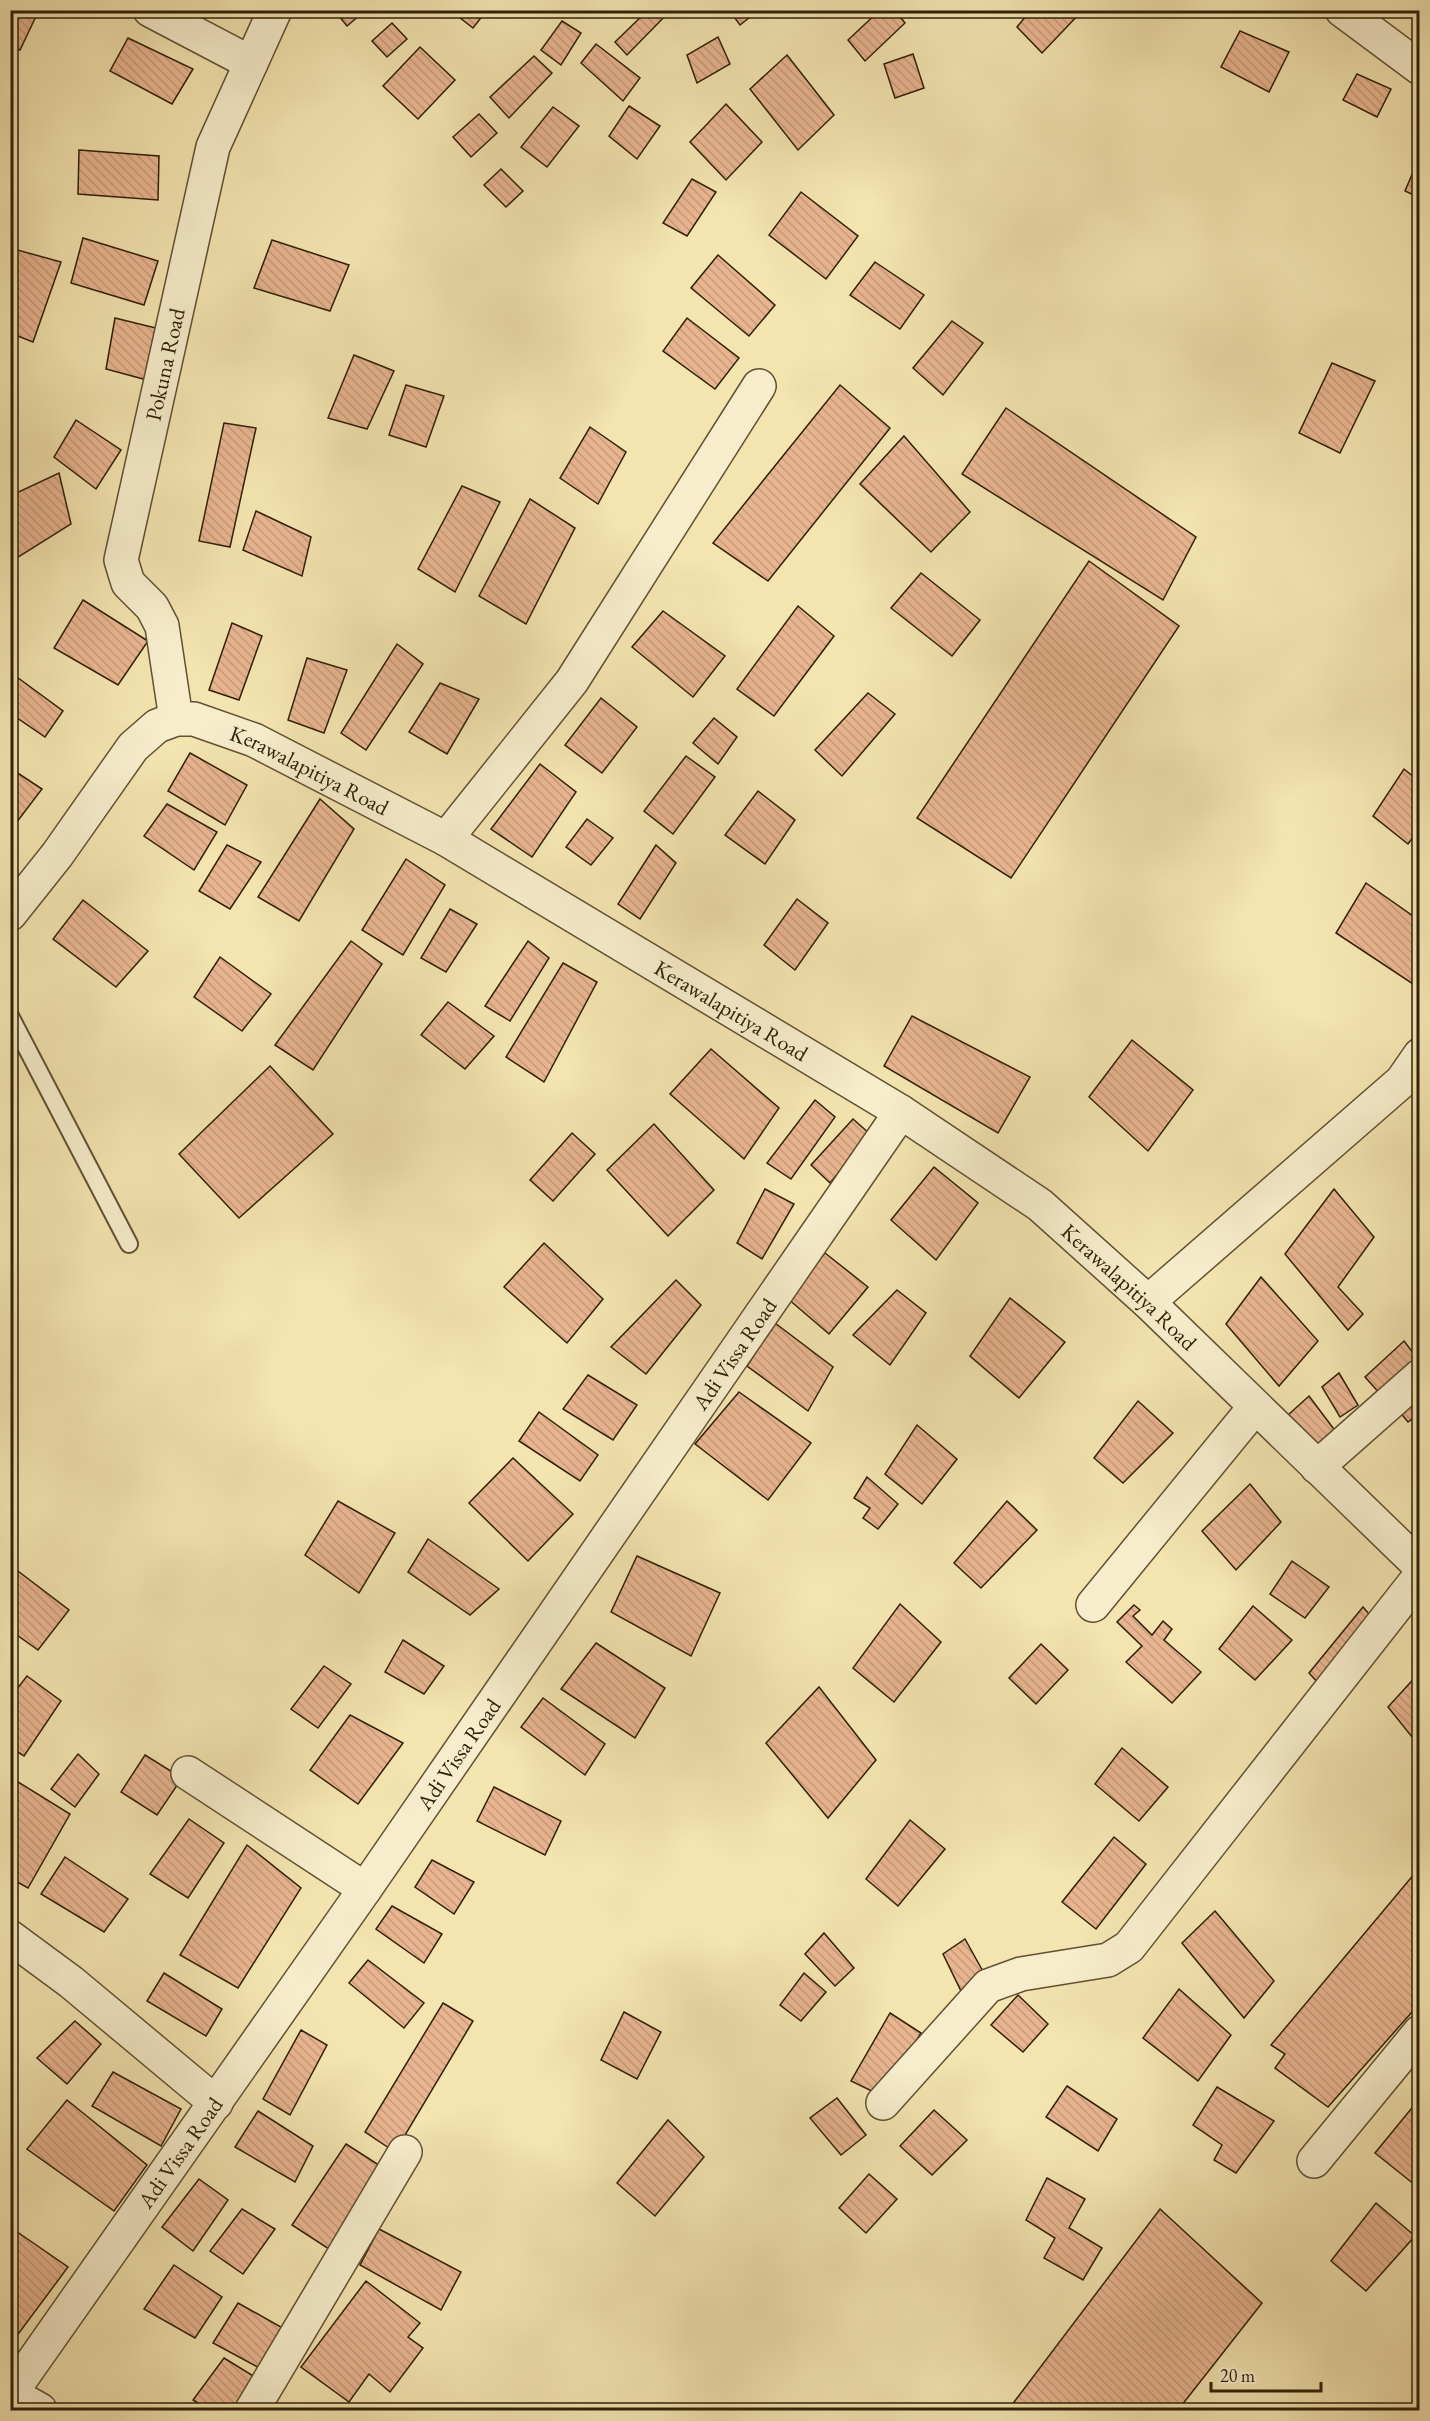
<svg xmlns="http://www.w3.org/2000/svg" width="1430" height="2421" viewBox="0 0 1430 2421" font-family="'EB Garamond',serif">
	<defs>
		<pattern id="building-back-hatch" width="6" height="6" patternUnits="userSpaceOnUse" patternTransform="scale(1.5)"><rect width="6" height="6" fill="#e8b590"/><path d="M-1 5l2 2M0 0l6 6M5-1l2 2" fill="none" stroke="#c79b7b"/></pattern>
	</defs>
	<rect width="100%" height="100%" fill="#f3e4b0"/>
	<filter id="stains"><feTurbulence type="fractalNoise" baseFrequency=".00333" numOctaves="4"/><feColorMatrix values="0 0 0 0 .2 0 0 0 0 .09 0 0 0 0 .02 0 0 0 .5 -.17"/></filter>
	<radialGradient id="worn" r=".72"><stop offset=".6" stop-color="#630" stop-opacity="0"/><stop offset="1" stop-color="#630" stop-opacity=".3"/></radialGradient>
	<g fill="url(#building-back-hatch)" stroke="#2f2009" stroke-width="1.5">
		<polygon points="10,10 39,10 20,50 10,46"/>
		<polygon points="334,10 366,10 347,26"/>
		<polygon points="450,10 487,10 473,28"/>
		<polygon points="648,10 671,10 627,55 615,42"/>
		<polygon points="729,10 759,10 740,25"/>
		<polygon points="880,10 895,10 905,23 865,61 848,40"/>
		<polygon points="1031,10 1081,10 1082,11 1042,53 1017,27"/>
		<polygon points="562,21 581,33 561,65 541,50"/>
		<polygon points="392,23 407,39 387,57 372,41"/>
		<polygon points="1240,31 1289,52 1269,92 1221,67"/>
		<polygon points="718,37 730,64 697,83 687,55"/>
		<polygon points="128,38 193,69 172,104 110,71"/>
		<polygon points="596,44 640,78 623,101 581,63"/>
		<polygon points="420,47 455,80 418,119 383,86"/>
		<polygon points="913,54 924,88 895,98 884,64"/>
		<polygon points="787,55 834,115 798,150 750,89"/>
		<polygon points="534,56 552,73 509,118 490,97"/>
		<polygon points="1357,74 1391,89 1377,117 1343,100"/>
		<polygon points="726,104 762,142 726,180 690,142"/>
		<polygon points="629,106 660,126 637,159 609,136"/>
		<polygon points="553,107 579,126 547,167 521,147"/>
		<polygon points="479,114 497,133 471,157 453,137"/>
		<polygon points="79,150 159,156 158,200 78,194"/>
		<polygon points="1417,163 1420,164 1420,198 1405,191"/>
		<polygon points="501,169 523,191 506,207 484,185"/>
		<polygon points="692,179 716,192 687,236 663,223"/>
		<polygon points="801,192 858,236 826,279 769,235"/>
		<polygon points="83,238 158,261 144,305 71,283"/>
		<polygon points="272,240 349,265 330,311 254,288"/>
		<polygon points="10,248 61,262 33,342 10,333"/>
		<polygon points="718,255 775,305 749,336 691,288"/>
		<polygon points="875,262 924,295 900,329 850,295"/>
		<polygon points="115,318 160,329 147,380 106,369"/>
		<polygon points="687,318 739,358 715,389 663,351"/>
		<polygon points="952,321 983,343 943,395 913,368"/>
		<polygon points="354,355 394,371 367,429 328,418"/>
		<polygon points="1332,363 1375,381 1340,453 1299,433"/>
		<polygon points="406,385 444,396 426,447 389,435"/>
		<polygon points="840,385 890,428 768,581 713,543"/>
		<polygon points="1006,408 1196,537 1163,600 962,474"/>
		<polygon points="76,420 121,450 96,489 54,457"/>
		<polygon points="224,423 256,428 230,547 199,541"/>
		<polygon points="590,427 626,452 598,504 560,478"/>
		<polygon points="904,436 970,512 931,552 860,484"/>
		<polygon points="59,473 71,524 12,561 10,496"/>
		<polygon points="462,486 500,502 455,592 418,569"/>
		<polygon points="530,499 575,528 526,624 479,596"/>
		<polygon points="256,511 311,537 302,576 243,550"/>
		<polygon points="1089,561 1179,626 1011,878 917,818"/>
		<polygon points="921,573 980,620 952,656 891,608"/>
		<polygon points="83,600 148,641 118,685 54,648"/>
		<polygon points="798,606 834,636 774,716 737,689"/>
		<polygon points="663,611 725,656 693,697 632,647"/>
		<polygon points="232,623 262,636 239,700 209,690"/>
		<polygon points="397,644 423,664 366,750 341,733"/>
		<polygon points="307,658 347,670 324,733 288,720"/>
		<polygon points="10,672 63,711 45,737 10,713"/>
		<polygon points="440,683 479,699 447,754 409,732"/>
		<polygon points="868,693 895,714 842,776 815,750"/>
		<polygon points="601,698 637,727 602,773 565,745"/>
		<polygon points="714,718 737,737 718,764 693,743"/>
		<polygon points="190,753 247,785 225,825 168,791"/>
		<polygon points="686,756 715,777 673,834 644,811"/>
		<polygon points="540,764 576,792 532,857 491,829"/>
		<polygon points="10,768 42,789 10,831"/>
		<polygon points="1404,769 1420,782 1420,828 1408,844 1373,816"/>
		<polygon points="758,791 795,820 765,864 725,835"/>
		<polygon points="320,799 354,829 299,921 258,897"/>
		<polygon points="167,804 217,832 194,870 144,836"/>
		<polygon points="587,819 613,838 591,865 566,847"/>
		<polygon points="227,845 261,862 230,909 199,891"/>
		<polygon points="656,845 676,863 640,919 618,904"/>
		<polygon points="406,859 445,885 403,955 362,930"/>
		<polygon points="1366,883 1420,921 1420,975 1413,984 1336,933"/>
		<polygon points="797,899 828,923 795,970 764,945"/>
		<polygon points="83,900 148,951 116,987 53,939"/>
		<polygon points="450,909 477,924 446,972 421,958"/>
		<polygon points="351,941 382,964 313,1070 275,1045"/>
		<polygon points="528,941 549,958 510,1021 485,1006"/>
		<polygon points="220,957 271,994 242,1031 194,997"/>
		<polygon points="563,963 597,982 544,1082 506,1057"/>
		<polygon points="448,1002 494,1036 465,1069 421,1035"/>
		<polygon points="912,1016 1030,1077 998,1133 884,1066"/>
		<polygon points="1132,1040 1193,1090 1148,1151 1089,1097"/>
		<polygon points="711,1049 779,1108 744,1159 670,1094"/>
		<polygon points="270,1066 333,1134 239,1218 179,1154"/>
		<polygon points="815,1100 835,1117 791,1179 767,1163"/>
		<polygon points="853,1119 870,1134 830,1183 811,1165"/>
		<polygon points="654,1124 714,1190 668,1236 607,1170"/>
		<polygon points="572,1133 595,1154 553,1201 530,1180"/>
		<polygon points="934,1167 978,1203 936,1260 891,1220"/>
		<polygon points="765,1189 794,1204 762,1259 737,1243"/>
		<polygon points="1334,1189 1374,1237 1338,1287 1363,1314 1348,1330 1285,1254"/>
		<polygon points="544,1243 603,1299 567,1343 504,1287"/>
		<polygon points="825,1253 868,1287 829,1334 787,1298"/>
		<polygon points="1261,1277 1318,1341 1279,1386 1226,1324"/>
		<polygon points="676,1280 701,1305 646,1374 611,1347"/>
		<polygon points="897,1290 926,1313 890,1365 853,1335"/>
		<polygon points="1010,1298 1065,1342 1019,1398 970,1356"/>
		<polygon points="775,1323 833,1367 808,1411 747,1366"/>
		<polygon points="1404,1341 1420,1362 1382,1396 1365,1377"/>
		<polygon points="1339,1373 1358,1405 1340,1417 1322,1387"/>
		<polygon points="588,1375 637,1405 613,1440 563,1409"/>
		<polygon points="1420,1386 1420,1413 1408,1422 1395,1406"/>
		<polygon points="739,1392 811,1443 768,1500 695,1444"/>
		<polygon points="1309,1396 1339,1436 1319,1453 1288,1415"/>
		<polygon points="1138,1401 1173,1433 1123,1483 1094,1458"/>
		<polygon points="539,1412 598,1455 580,1481 519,1441"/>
		<polygon points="917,1425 957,1459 922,1504 885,1474"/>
		<polygon points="513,1458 573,1514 528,1561 469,1503"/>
		<polygon points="1420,1458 1420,1473 1413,1465"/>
		<polygon points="867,1477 898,1504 878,1529 863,1518 870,1508 854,1498"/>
		<polygon points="1250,1484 1281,1522 1236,1570 1202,1531"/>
		<polygon points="338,1501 395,1533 359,1593 305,1555"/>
		<polygon points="1007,1501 1037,1530 981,1588 954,1563"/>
		<polygon points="428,1539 499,1589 470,1615 408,1572"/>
		<polygon points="637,1556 720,1593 691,1656 611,1612"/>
		<polygon points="1292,1561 1329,1587 1305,1618 1270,1594"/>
		<polygon points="10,1565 69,1610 38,1650 10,1630"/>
		<polygon points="900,1604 941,1642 894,1702 853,1668"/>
		<polygon points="1134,1605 1140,1610 1133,1616 1152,1635 1163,1621 1172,1629 1164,1640 1201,1672 1172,1703 1126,1662 1142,1646 1117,1622"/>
		<polygon points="1253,1606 1292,1640 1255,1680 1219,1649"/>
		<polygon points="1363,1607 1376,1622 1321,1686 1309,1673"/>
		<polygon points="403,1640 444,1666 424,1694 385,1672"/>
		<polygon points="596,1643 665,1688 635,1738 561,1689"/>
		<polygon points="1041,1644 1068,1670 1036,1704 1009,1678"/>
		<polygon points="324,1666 351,1684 318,1728 291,1709"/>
		<polygon points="1420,1672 1420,1729 1412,1737 1388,1707"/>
		<polygon points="27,1676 61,1701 24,1756 10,1747 10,1698"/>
		<polygon points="819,1687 876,1760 828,1818 766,1743"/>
		<polygon points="543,1698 605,1744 585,1775 521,1727"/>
		<polygon points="350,1715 403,1743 358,1804 310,1770"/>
		<polygon points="1122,1748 1168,1787 1139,1821 1095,1784"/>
		<polygon points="78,1754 99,1774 75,1807 51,1789"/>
		<polygon points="145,1755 182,1778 157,1815 121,1792"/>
		<polygon points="10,1777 70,1814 28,1888 10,1878"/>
		<polygon points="494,1787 561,1821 545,1855 477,1821"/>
		<polygon points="189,1819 224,1843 188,1898 150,1874"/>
		<polygon points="910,1820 945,1849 898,1906 866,1879"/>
		<polygon points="1114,1837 1146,1864 1096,1929 1062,1902"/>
		<polygon points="247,1845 301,1888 238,1988 180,1955"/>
		<polygon points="65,1857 128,1899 104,1932 41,1894"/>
		<polygon points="432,1860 474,1882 454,1914 415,1887"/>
		<polygon points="1420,1867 1420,2003 1328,2107 1275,2068 1285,2054 1271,2045"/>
		<polygon points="392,1906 442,1934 424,1963 376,1929"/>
		<polygon points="1215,1911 1274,1981 1244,2018 1182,1943"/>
		<polygon points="824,1933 854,1968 835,1986 805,1954"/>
		<polygon points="965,1939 985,1975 962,1993 943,1954"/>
		<polygon points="368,1960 424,2003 404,2028 349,1983"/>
		<polygon points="164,1973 222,2009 206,2036 147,2001"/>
		<polygon points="804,1973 826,1992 801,2021 780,2005"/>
		<polygon points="1179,1989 1231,2035 1198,2081 1143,2038"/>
		<polygon points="1018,1995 1048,2024 1023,2052 991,2025"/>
		<polygon points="443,2003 473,2021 395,2152 365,2132"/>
		<polygon points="624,2012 661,2032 637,2079 601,2060"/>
		<polygon points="890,2013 921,2033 882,2096 851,2081"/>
		<polygon points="75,2021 101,2044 67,2084 37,2058"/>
		<polygon points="301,2030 327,2045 290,2115 263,2099"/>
		<polygon points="113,2072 181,2109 161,2146 92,2106"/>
		<polygon points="1067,2086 1117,2119 1098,2151 1046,2117"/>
		<polygon points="1217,2087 1274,2121 1236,2173 1214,2160 1222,2145 1193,2125"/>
		<polygon points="837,2098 866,2135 841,2155 810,2118"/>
		<polygon points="1420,2098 1420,2189 1375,2153"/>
		<polygon points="67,2100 147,2165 114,2211 27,2149"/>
		<polygon points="934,2110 967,2140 932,2175 900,2146"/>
		<polygon points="258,2111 313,2146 295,2182 235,2147"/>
		<polygon points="668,2120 704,2157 655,2216 617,2183"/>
		<polygon points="346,2144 385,2169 332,2251 292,2225"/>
		<polygon points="869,2174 897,2199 866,2233 839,2208"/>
		<polygon points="1047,2178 1085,2199 1069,2228 1102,2248 1083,2280 1044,2258 1055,2238 1026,2220"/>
		<polygon points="199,2179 228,2200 193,2251 162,2227"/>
		<polygon points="1376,2203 1415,2236 1366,2291 1331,2261"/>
		<polygon points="242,2209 275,2229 243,2274 210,2251"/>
		<polygon points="1160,2209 1262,2303 1178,2410 1008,2410"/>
		<polygon points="10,2227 68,2267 16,2337 10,2333"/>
		<polygon points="379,2229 461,2272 441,2310 360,2265"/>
		<polygon points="174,2265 222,2297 195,2338 144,2309"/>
		<polygon points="366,2281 420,2323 408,2337 423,2348 390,2392 369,2374 349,2402 301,2367"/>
		<polygon points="238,2303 288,2331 265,2371 213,2343"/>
		<polygon points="224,2358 255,2377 232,2410 209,2410 193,2400"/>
	</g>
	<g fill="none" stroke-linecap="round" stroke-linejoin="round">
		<g stroke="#605133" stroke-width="20">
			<polyline id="service" points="10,1016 129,1244"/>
		</g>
		<g stroke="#605133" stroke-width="36">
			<g id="minor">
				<polyline points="150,10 251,63"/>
				<polyline points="1342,10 1420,68"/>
				<path id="s1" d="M176,719L162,626L152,607L128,583L121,560L213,147L275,10"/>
				<polyline points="446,839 572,681 759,386"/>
				<polyline points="1148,1302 1402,1081 1420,1055"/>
				<polyline points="1317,1467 1420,1376"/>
				<polyline points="1093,1605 1255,1407"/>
				<polyline points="188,1773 365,1889"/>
				<polyline points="10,1937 71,1982 216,2103"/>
				<polyline points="883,2103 988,1986 1021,1974 1108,1960 1129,1947 1420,1576"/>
				<polyline points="1314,2161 1420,2032"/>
				<polyline points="10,2393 40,2410"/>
				<path id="s2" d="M11,2393L365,1889L901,1112"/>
				<polyline points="252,2410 405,2152"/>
			</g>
		</g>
		<g stroke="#605133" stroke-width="36">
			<g id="tertiary">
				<path id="s3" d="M10,914L57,855L133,747L157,726L176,719H194L254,740L446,839L901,1112L1040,1205L1148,1302L1420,1566"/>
			</g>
		</g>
		<use href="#service" stroke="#f7edcc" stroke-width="16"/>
		<use href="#minor" stroke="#f7edcc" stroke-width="33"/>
		<use href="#tertiary" stroke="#f7edcc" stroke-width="33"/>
	</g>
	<g text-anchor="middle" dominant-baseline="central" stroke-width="5" stroke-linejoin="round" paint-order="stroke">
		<g font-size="22" fill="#2f2009" stroke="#f7edcc">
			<text stroke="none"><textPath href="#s1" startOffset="374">Pokuna Road</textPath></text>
			<text stroke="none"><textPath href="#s3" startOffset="404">Kerawalapitiya Road</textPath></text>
			<text stroke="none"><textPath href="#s3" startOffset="890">Kerawalapitiya Road</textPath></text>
			<text stroke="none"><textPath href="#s3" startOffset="1376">Kerawalapitiya Road</textPath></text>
			<text stroke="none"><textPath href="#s2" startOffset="1266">Adi Vissa Road</textPath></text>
			<text stroke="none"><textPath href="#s2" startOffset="780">Adi Vissa Road</textPath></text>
			<text stroke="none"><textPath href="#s2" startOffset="294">Adi Vissa Road</textPath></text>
		</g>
	</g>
	<rect width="1430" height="2421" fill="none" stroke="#f3e4b0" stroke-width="36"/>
	<rect x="12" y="12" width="1406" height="2397" fill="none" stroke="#2f2009" stroke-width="3"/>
	<rect x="18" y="18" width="1394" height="2385" fill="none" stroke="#2f2009" stroke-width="1.5"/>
	<path d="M1211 2382v9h110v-9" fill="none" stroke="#2f2009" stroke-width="3"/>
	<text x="1220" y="2382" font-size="18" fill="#2f2009" stroke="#f7edcc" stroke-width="4.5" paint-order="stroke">20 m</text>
	<rect width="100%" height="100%" filter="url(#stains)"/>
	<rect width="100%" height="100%" fill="url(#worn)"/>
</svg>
